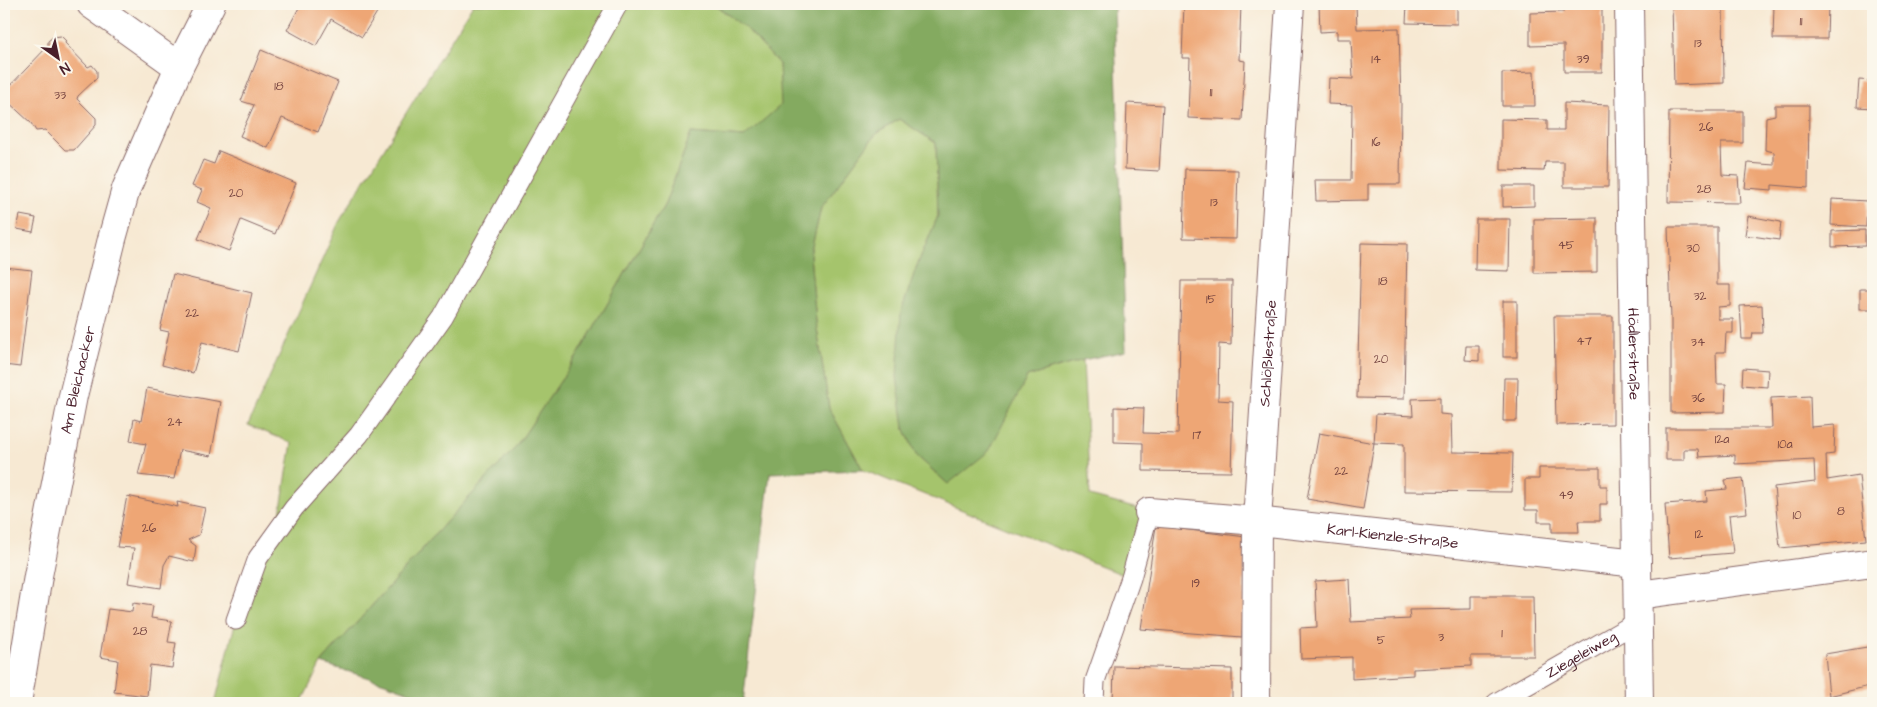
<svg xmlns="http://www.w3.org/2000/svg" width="1877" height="707" viewBox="0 0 1877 707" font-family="'Architects Daughter',sans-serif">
	<rect width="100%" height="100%" fill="#fbf7ec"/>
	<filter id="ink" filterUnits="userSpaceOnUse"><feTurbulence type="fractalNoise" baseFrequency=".02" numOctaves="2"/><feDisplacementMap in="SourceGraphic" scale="10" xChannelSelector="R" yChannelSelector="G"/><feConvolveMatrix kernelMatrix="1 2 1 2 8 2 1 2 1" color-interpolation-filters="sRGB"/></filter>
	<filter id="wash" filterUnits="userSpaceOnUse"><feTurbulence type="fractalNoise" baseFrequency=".0096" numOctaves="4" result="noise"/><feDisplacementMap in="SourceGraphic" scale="20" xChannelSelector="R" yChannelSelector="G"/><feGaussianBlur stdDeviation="1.12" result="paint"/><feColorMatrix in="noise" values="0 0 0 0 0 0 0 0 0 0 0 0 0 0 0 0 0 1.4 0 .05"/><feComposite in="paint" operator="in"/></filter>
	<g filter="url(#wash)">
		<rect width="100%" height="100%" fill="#f7e9d3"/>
		<g fill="#a5c46c" stroke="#78724c">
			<polygon points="473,4 714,4 748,30 779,64 782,105 744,137 691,133 665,204 578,355 516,447 449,519 321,663 301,703 215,703 236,620 277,532 292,443 248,425 339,222"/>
			<polygon points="899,119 936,143 938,216 916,268 904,427 916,455 948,484 1009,410 1027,377 1083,360 1090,496 1149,512 1131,578 863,470 829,408 816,322 810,255 821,208 875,135"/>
		</g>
		<polygon fill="#84aa60" stroke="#676446" points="714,4 1096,4 1114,7 1126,351 1083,360 1027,377 989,451 948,484 916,455 904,427 897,377 901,312 916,268 938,216 936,143 899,119 875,135 821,208 810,255 816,322 829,408 863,470 770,473 743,703 439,703 385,683 321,663 449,519 516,447 578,355 665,204 691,133 744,137 781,105 779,64 748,30"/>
		<g id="blocks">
			<g fill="#eea675">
				<polygon points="301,4 382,4 362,37 331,19 316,46 287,30"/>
				<polygon points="1184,4 1241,4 1239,60 1245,61 1242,120 1188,118 1190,58 1182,58"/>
				<polygon points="1319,4 1356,4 1357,29 1399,28 1401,104 1400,184 1368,184 1368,200 1316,201 1315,180 1351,180 1352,105 1328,104 1329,78 1353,79 1351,39 1337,39 1337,31 1320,32"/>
				<polygon points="1407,4 1457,4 1457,24 1406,23"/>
				<polygon points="1564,4 1602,4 1602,72 1564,72 1564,45 1530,46 1530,13 1564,12"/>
				<polygon points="1672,4 1723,4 1724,83 1674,85"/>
				<polygon points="1774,4 1828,4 1827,39 1773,39"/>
				<polygon points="61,36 66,41 65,43 88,67 92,65 97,71 97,78 78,96 77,99 96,118 96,125 74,150 65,150 45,130 36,131 31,123 5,99 5,91 48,46 48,41 53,37"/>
				<polygon points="261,50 338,82 318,132 282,118 268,148 240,136 254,105 241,101"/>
				<polygon points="1534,72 1535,106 1502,106 1502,73"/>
				<polygon points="1859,80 1873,81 1873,108 1857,107"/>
				<polygon points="1127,103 1163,105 1159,171 1125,169"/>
				<polygon points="1564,103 1609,105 1608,187 1564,187 1564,162 1545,162 1544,171 1501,170 1501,119 1547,120 1547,130 1564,130"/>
				<polygon points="1775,105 1809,105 1808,188 1772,185 1772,190 1745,188 1748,163 1774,165 1774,152 1765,150 1766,117 1775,115"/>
				<polygon points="1669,111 1743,111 1743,143 1721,143 1722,175 1738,176 1740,203 1668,202"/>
				<polygon points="219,151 296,183 275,234 241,220 229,251 198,239 211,208 197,202 202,190 192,186 203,160 214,164"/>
				<polygon points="1185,169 1238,170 1236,239 1183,238"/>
				<polygon points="1503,186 1534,186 1534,206 1503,207"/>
				<polygon points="1832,199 1867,201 1866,227 1831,225"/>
				<polygon points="20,215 36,218 33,232 17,229"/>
				<polygon points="1748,216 1781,222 1779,240 1745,235"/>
				<polygon points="1597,218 1597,272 1534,273 1534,219"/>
				<polygon points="1476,219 1510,219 1509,271 1475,270"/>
				<polygon points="1668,227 1717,227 1717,285 1730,285 1730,306 1718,307 1718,319 1733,319 1733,333 1726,333 1725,352 1716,352 1717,384 1726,384 1725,412 1671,413 1671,319"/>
				<polygon points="1865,230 1865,246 1832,247 1832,231"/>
				<polygon points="1361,243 1407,244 1404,399 1357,398"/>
				<polygon points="4,267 32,270 20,367 4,365"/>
				<polygon points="173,274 252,293 239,351 202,342 193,373 162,365 169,332 160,330"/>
				<polygon points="1181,281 1232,281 1231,345 1219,344 1218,400 1233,401 1231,472 1143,471 1143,443 1114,442 1114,407 1144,408 1143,433 1178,434"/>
				<rect x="1860" y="289" width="13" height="20"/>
				<rect x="1503" y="301" width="14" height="56"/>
				<polygon points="1762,305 1763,333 1753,333 1752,339 1742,339 1740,306"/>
				<polygon points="1554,316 1613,316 1613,424 1556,425"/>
				<polygon points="1466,346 1479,346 1479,361 1465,360"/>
				<polygon points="1743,368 1768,370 1767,387 1742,385"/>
				<polygon points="1504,378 1518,378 1517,421 1503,421"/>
				<polygon points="147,388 221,402 211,456 180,450 174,479 138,475 146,444 130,441 134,419 141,421"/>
				<polygon points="1810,396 1811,427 1835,425 1834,454 1826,455 1827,480 1859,475 1866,540 1780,548 1774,487 1815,482 1814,460 1735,464 1735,455 1699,457 1698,449 1684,449 1684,460 1666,460 1666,428 1772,428 1771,398"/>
				<polygon points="1440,398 1440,414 1451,415 1452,452 1513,453 1512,492 1404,491 1404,444 1374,443 1376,414 1413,416 1412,399"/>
				<polygon points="1319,433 1374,443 1363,509 1307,499"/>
				<polygon points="1539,468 1600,468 1600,486 1607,486 1607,504 1600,504 1600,521 1578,521 1579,532 1552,532 1552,522 1538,522 1538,510 1525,510 1525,479 1539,479"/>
				<polygon points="1743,478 1747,513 1729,515 1733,553 1669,558 1665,504 1707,501 1706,491 1727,489 1725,480"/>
				<polygon points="127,496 178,507 177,502 205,508 199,535 188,540 196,546 194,562 169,556 164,565 161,588 128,583 134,548 117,547"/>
				<polygon points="1156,526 1246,537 1242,637 1141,629"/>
				<polygon points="1349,579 1351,622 1410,619 1409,610 1471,609 1471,596 1533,596 1534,656 1471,656 1471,666 1413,669 1413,675 1352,679 1352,657 1301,659 1300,628 1317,627 1315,581"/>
				<polygon points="133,603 153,606 151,618 172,621 168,642 176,643 172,668 150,665 147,696 114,692 118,660 100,657 108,609 132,612"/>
				<polygon points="1873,646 1873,685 1829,696 1825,654"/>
				<polygon points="1114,666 1232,669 1232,703 1113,703"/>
			</g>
		</g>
	</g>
	<g filter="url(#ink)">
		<use href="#blocks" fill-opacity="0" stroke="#876666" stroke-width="1"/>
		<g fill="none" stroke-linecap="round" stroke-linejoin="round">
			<g stroke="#876666" stroke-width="21">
				<g id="service">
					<polyline points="236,620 258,558 294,508 359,435 443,317 618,4"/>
					<polyline points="1094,703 1095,681 1131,578 1149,512"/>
					<path id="s1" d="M1496,703L1639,621"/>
				</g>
			</g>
			<g stroke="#876666" stroke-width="30">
				<g id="minor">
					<polyline points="91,4 179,67"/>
					<path id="s2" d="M1629,4L1639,703"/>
					<path id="s3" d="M1149,512L1257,521L1637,563"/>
					<polyline points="1638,595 1873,563"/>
					<path id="s4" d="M17,703L38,576L73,396L112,239L126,189L179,67L211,4"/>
					<path id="s5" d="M1256,703L1257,521L1290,4"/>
				</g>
			</g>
			<use href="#service" stroke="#fff" stroke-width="19"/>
			<use href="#minor" stroke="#fff" stroke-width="28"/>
		</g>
	</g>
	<g text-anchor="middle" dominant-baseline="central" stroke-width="4" stroke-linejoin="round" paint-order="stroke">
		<g font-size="12" fill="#73413e">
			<text x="1801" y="21">11</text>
			<text x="1698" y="43">13</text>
			<text x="1376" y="59">14</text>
			<text x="1583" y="59">39</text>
			<text x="279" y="86">18</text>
			<text x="1211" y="92">11</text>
			<text x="60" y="95">33</text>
			<text x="1706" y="127">26</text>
			<text x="1376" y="142">16</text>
			<text x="1704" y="189">28</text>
			<text x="236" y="193">20</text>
			<text x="1214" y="202">13</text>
			<text x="1566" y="245">45</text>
			<text x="1693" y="248">30</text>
			<text x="1383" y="281">18</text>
			<text x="1700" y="296">32</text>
			<text x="1211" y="299">15</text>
			<text x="192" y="313">22</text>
			<text x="1584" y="341">47</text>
			<text x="1698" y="342">34</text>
			<text x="1381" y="359">20</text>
			<text x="1698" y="398">36</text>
			<text x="175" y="422">24</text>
			<text x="1197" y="435">17</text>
			<text x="1722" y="439">12a</text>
			<text x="1785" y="444">10a</text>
			<text x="1341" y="471">22</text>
			<text x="1566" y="495">49</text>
			<text x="1841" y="511">8</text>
			<text x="1797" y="515">10</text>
			<text x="149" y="528">26</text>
			<text x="1699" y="534">12</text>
			<text x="1196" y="583">19</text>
			<text x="140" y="631">28</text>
			<text x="1502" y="633">1</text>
			<text x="1441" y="637">3</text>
			<text x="1381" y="640">5</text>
		</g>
		<g font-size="15" fill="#4a1f2b" stroke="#fbf7ec">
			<text stroke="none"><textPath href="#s5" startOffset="350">Schlößlestraße</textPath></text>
			<text stroke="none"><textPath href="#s2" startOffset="350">Hödlerstraße</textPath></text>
			<text stroke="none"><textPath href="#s4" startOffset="329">Am Bleichacker</textPath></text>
			<text stroke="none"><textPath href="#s3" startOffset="245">Karl-Kienzle-Straße</textPath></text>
			<text stroke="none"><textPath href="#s1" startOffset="98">Ziegeleiweg</textPath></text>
		</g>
	</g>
	<rect width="1877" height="707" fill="none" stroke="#fbf7ec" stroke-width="20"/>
	<g transform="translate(58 58) rotate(147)" stroke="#fbf7ec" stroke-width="4" paint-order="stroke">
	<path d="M0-4L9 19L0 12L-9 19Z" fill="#4a1f2b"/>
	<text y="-8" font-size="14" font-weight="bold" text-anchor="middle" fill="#4a1f2b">N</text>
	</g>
</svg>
